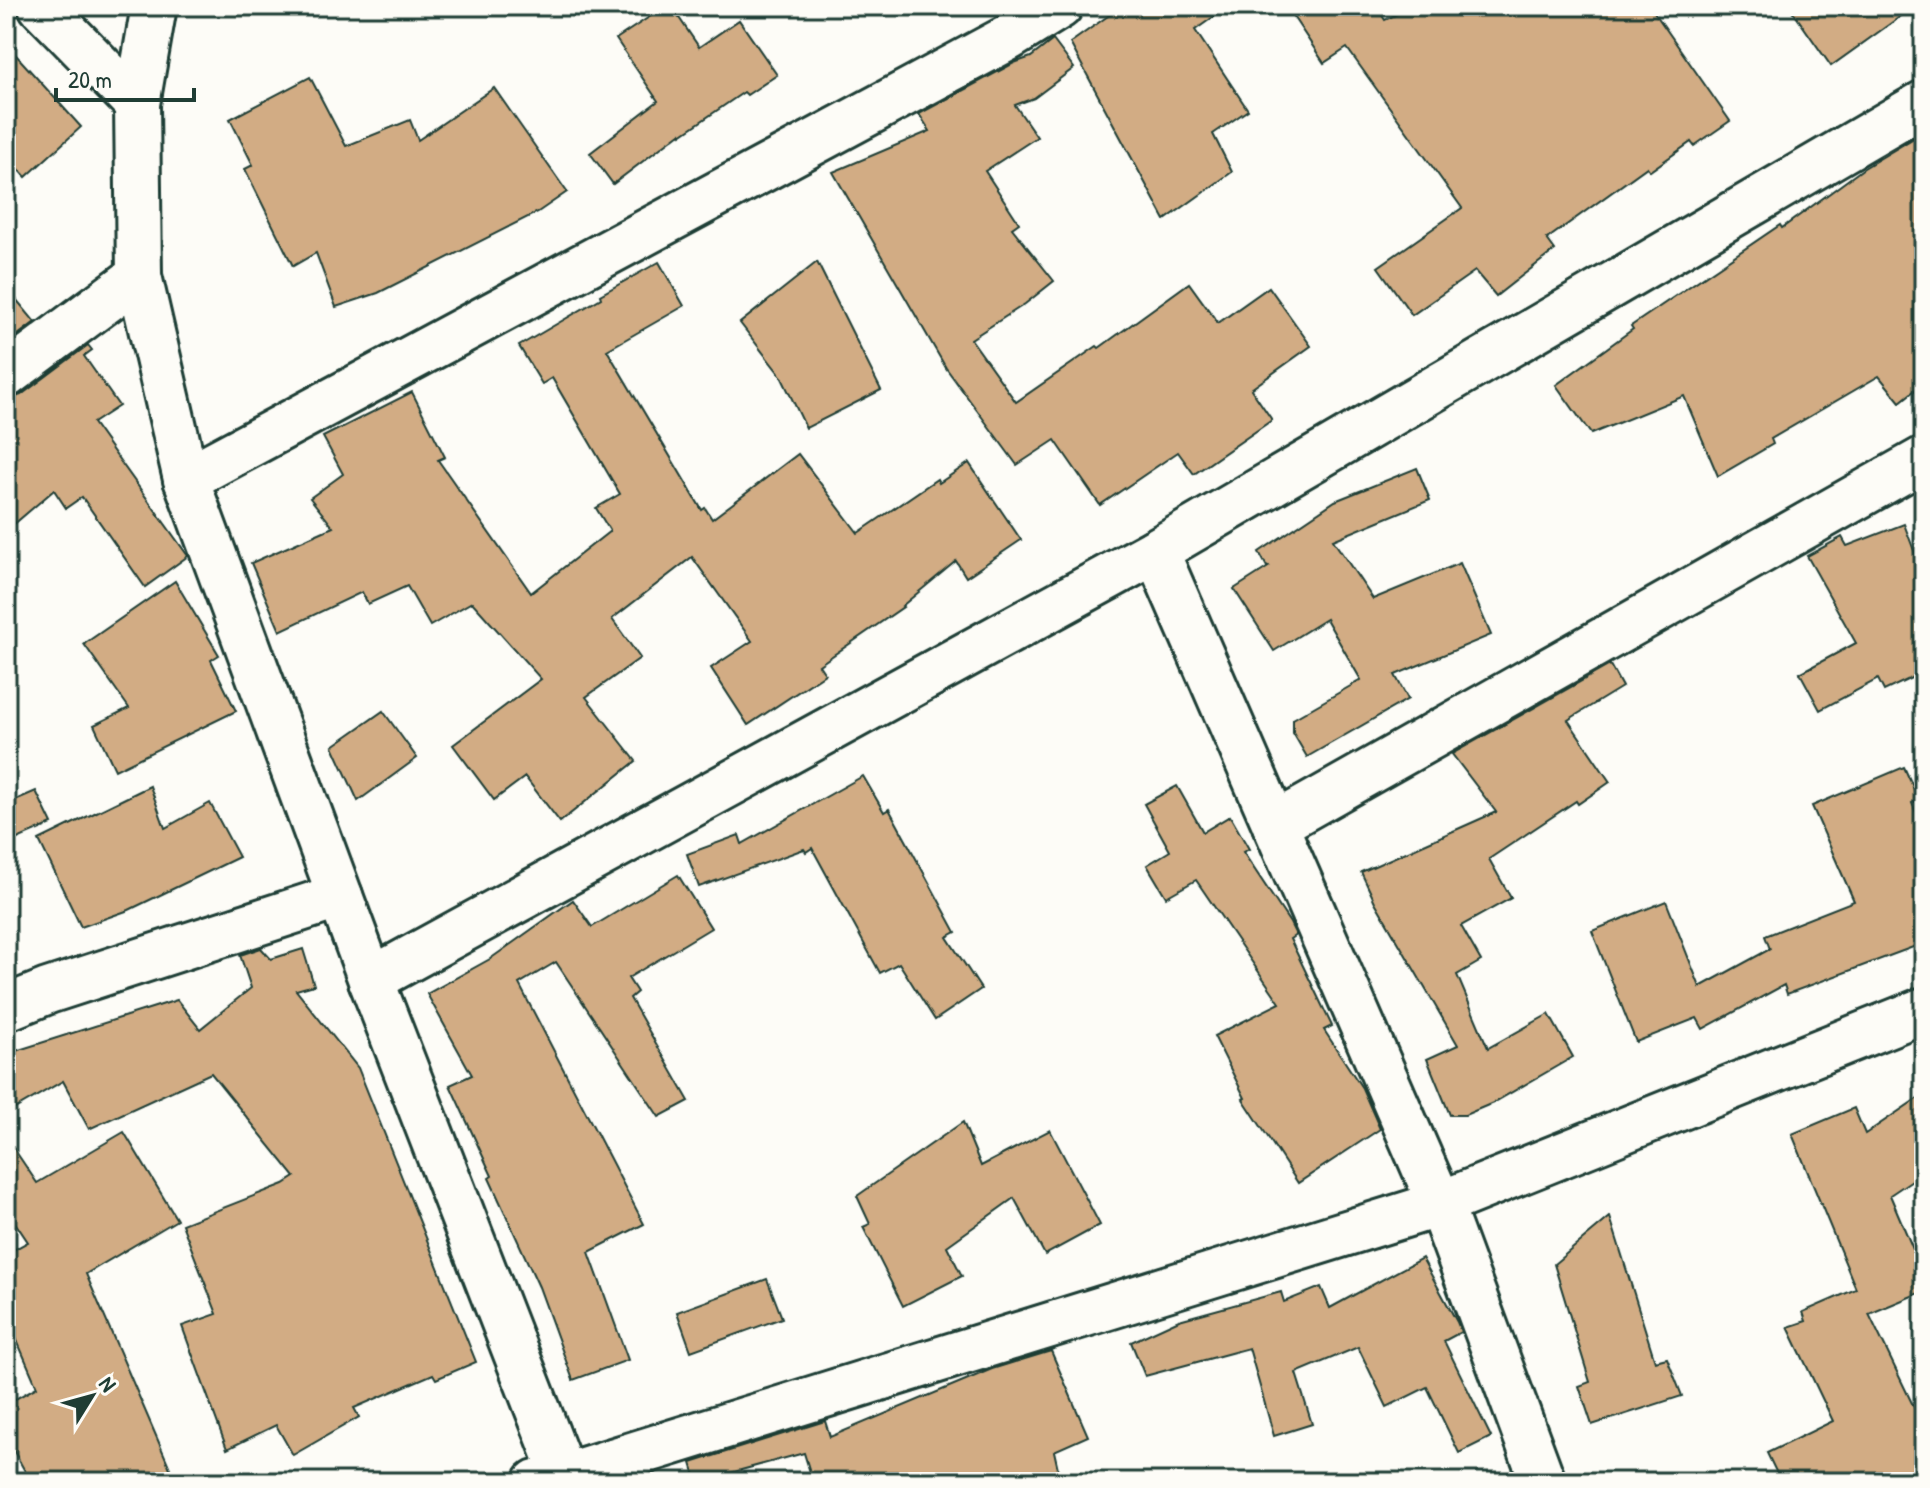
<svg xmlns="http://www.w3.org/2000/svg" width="1930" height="1488" viewBox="0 0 1930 1488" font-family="'Patrick Hand',sans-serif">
	<rect width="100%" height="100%" fill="#fdfcf7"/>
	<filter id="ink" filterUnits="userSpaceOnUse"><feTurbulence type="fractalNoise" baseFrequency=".0125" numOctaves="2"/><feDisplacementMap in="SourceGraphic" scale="16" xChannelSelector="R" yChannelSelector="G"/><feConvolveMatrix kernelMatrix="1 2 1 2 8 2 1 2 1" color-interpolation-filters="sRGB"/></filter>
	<g filter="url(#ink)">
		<g fill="#d2ac84" stroke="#1f3d34" stroke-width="2">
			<polygon points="666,6 671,6 699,47 739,20 777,75 747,95 744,92 681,135 680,133 613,184 590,153 658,101 616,39"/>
			<polygon points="1122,6 1229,6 1195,30 1248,110 1213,134 1232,172 1165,220 1070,43"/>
			<polygon points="1286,6 1376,6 1385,20 1413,6 1650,6 1730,121 1694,146 1691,142 1650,171 1647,167 1547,239 1555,250 1496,296 1475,271 1412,315 1378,267 1462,208 1347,48 1324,63"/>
			<polygon points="1789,6 1915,6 1831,66"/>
			<polygon points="1053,40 1074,68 1034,98 1015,105 1037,137 985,171 1019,223 1012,228 1054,281 1025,304 971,339 1016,402 1097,346 1099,348 1189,283 1218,323 1269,287 1311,346 1251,389 1272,420 1194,474 1178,452 1100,505 1055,440 1017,465 946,368 833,172 930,131 919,114 1014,63 1031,57"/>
			<polygon points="6,44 81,127 26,177 6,155"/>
			<polygon points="310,77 346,146 410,120 418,140 494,88 567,192 538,212 378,293 336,307 316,253 293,266 245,169 253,165 230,119"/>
			<polygon points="1924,132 1924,383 1900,402 1879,376 1771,439 1773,444 1718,476 1684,396 1591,434 1556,385 1633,329 1631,326 1780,225 1782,228 1864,168"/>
			<polygon points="659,262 684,306 607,350 702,510 705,508 712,519 798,454 858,533 937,479 939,483 969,463 1021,540 966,577 956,561 902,606 903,607 819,665 825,674 748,725 711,668 752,641 692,557 612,619 640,658 586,697 636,761 560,822 525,777 494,800 453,745 541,679 472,602 430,626 407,586 368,604 362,592 280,631 251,563 333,527 310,498 343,474 323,437 412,392 445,457 438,460 531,593 610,531 596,508 620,494 552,378 542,384 519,346 601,298 600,295"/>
			<polygon points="817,262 881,390 806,428 781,376 740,323"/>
			<polygon points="6,287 35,322 6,344"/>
			<polygon points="88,345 92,350 84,356 119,406 93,423 188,556 145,587 82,497 66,508 54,490 6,531 6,400 21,395"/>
			<polygon points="1417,468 1430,500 1333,540 1373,599 1460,563 1491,635 1395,675 1408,699 1307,757 1293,733 1293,719 1361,680 1326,619 1274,651 1234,589 1270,566 1267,567 1259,552 1335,501"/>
			<polygon points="1904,524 1924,577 1924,672 1884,691 1878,679 1820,710 1800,673 1856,643 1807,556 1842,537 1847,546"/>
			<polygon points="175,581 219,655 211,660 236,711 115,770 94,725 129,708 84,644"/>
			<polygon points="1610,665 1622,687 1568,720 1610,782 1578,804 1576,801 1489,859 1511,898 1461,926 1481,961 1457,975 1488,1048 1549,1014 1573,1057 1493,1103 1465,1115 1450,1115 1427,1059 1458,1045 1375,902 1361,872 1496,812 1452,754"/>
			<polygon points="383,711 417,758 358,801 333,746"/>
			<polygon points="1904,767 1919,800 1912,803 1924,831 1924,943 1787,994 1784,985 1703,1029 1697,1018 1636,1042 1592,931 1666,901 1700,987 1770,949 1765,936 1854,901 1812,806"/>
			<polygon points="863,776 884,812 889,809 956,932 947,937 981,989 935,1020 899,963 880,973 812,848 806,852 804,849 699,887 687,854 739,835 742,844"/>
			<polygon points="150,786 165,828 210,803 239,857 129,910 81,927 39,840"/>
			<polygon points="1177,786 1203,832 1230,816 1249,849 1243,852 1290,923 1296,935 1290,939 1332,1026 1324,1030 1362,1088 1380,1129 1298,1183 1243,1099 1245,1098 1214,1036 1280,1003 1196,880 1166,897 1147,865 1170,851 1144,804"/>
			<polygon points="36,791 52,824 6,844 6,804"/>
			<polygon points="678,875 711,928 628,978 637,992 630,998 689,1101 659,1117 556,962 519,984 644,1224 589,1252 628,1360 573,1380 539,1287 489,1178 492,1176 450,1085 472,1075 427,994 490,959 573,900 592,927"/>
			<polygon points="261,948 271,959 303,949 314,985 296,990 358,1068 476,1362 436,1379 433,1374 354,1408 359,1417 293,1455 276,1425 227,1449 182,1326 217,1314 182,1224 284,1184 295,1177 211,1073 89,1129 63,1081 6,1114 6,1054 177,1000 200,1029 251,988 240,955"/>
			<polygon points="1924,1094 1924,1172 1890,1195 1924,1275 1924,1291 1869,1314 1924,1428 1924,1482 1781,1482 1767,1453 1833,1421 1788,1327 1806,1321 1803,1312 1856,1289 1792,1134 1854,1108 1865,1134"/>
			<polygon points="963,1122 981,1166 1050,1130 1100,1225 1045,1255 1014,1198 947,1246 962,1276 903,1306 863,1227 870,1224 857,1196"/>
			<polygon points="124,1132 177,1220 86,1274 176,1482 31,1482 6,1437 6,1404 37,1387 6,1315 6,1254 28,1242 6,1209 6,1137 37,1183"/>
			<polygon points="1610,1217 1655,1361 1667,1358 1682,1396 1592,1425 1579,1386 1590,1382 1554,1264"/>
			<polygon points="1422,1258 1457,1322 1461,1332 1444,1341 1491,1437 1459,1453 1427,1387 1387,1407 1358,1347 1296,1373 1312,1424 1274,1436 1249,1348 1145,1376 1131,1342 1179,1320 1281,1292 1284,1302 1321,1287 1330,1308"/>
			<polygon points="767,1279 782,1318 691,1351 677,1312"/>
			<polygon points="1051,1351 1088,1436 1054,1451 1061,1482 813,1482 804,1453 697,1482 691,1463 825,1421 830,1437 992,1369"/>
		</g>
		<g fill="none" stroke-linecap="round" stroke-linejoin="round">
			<g stroke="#1f3d34" stroke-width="50">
				<g id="street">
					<polyline points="41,6 137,104"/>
					<polyline points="6,375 139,276"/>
					<polyline points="186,479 1010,37 1060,6"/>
					<polyline points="1156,551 1440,1204 1543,1482"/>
					<polyline points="1275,825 1924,459"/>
					<polyline points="371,980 1156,551 1924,103"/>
					<polyline points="6,1008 48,991 340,896"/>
					<polyline points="536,1482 564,1476 1440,1204 1924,1010"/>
				</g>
			</g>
			<g stroke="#1f3d34" stroke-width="50">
				<polyline id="secondary" points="154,6 137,104 139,276 186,479 371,980 566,1482"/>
			</g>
			<use href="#street" stroke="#fdfcf7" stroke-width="44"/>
			<use href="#secondary" stroke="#fdfcf7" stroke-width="44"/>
		</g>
	</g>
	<rect width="1930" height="1488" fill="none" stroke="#fdfcf7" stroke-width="32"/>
	<rect x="16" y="16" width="1898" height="1456" fill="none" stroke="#1f3d34" stroke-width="3" filter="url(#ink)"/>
	<g transform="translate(92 1396) rotate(53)" stroke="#fdfcf7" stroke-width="6" paint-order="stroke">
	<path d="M0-6L14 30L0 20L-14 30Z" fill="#1f3d34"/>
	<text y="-12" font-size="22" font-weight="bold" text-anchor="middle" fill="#1f3d34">N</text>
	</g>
	<path d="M56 88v12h138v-12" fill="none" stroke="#1f3d34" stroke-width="4"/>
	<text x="68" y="88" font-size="24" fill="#1f3d34" stroke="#fdfcf7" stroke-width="6" paint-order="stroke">20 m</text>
</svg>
